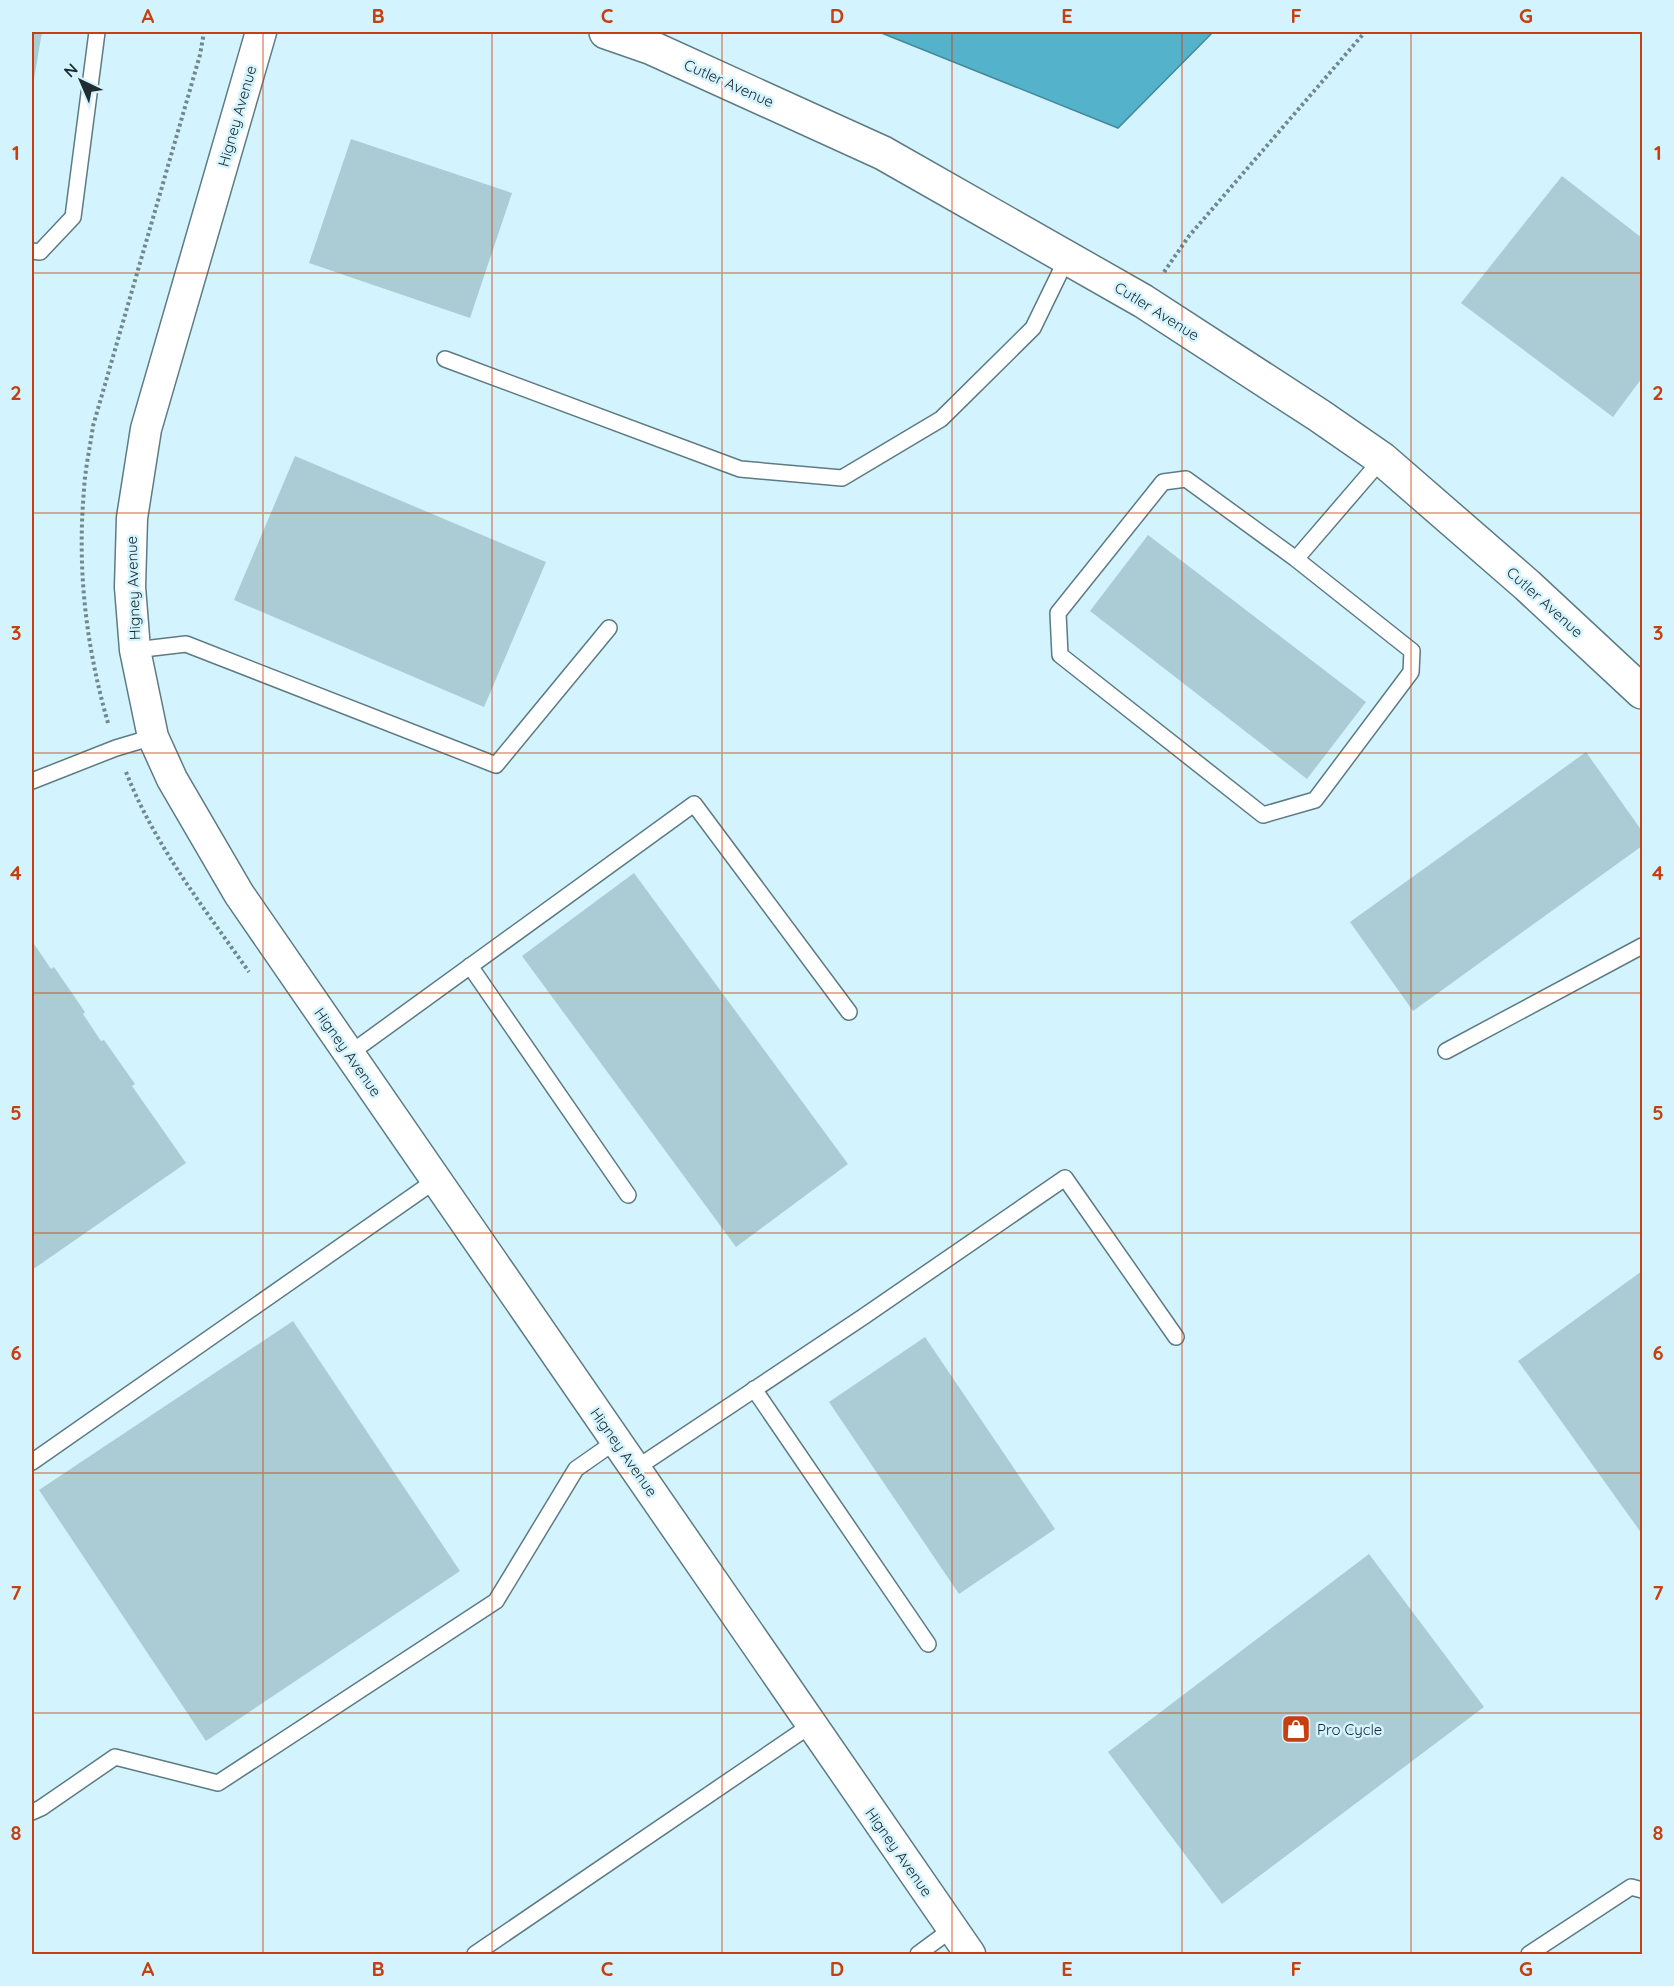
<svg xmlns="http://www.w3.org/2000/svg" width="1674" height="1986" viewBox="0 0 1674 1986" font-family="Quicksand,sans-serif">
	<rect width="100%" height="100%" fill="#d3f4fe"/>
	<polygon fill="#54b2ca" stroke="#448a9c" stroke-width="1.5" points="879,32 1213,32 1118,128"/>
	<g fill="#acccd5">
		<polygon points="32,32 42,32 33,85 32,85"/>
		<polygon points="351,139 512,193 470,318 309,263"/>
		<polygon points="1562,176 1642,238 1642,378 1613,417 1461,303"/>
		<polygon points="295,456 546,562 484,707 234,600"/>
		<polygon points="1148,535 1366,702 1307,779 1090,611"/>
		<polygon points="1586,752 1642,831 1642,846 1413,1011 1350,922"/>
		<polygon points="634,873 848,1164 736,1247 522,956"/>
		<polygon points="32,941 51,969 54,967 85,1012 83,1014 101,1041 104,1040 135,1084 132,1086 186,1163 32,1270"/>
		<polygon points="1642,1271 1642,1534 1518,1361"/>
		<polygon points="293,1321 460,1571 206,1741 39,1490"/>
		<polygon points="925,1337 1055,1529 959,1594 829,1402"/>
		<polygon points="1369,1554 1484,1707 1222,1904 1108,1752"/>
	</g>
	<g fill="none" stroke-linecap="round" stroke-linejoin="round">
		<g stroke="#5d7b83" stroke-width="18">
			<g id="lane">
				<polyline points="32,251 40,252 73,217 97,32"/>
				<polyline points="445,359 740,469 842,478 941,419 1033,328 1067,258"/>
				<polyline points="1296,559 1412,651 1411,672 1315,800 1263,815 1060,655 1058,613 1163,482 1186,479 1296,559 1382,459"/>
				<polyline points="135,650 186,644 496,765 609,628"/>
				<polyline points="32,781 116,748 153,737"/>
				<polyline points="470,966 628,1195"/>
				<polyline points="1446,1051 1642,946"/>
				<polyline points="349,1054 694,804 849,1012"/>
				<polyline points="754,1389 928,1644"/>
				<polyline points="32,1462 436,1180"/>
				<polyline points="635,1469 863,1317 1065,1178 1176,1337"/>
				<polyline points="32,1812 41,1808 115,1757 218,1783 496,1601 576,1469 616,1441"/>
				<polyline points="475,1954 811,1725"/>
				<polyline points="918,1954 952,1929"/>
				<polyline points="1529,1954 1631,1887 1642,1890"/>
			</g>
		</g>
		<g stroke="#5d7b83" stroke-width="33">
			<polyline id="street" points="261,32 146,429 132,518 130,587 135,650 153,737 172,779 239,894 970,1954"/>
		</g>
		<g stroke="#5d7b83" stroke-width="36">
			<polyline id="secondary" points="606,32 652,48 883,153 1143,301 1320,416 1382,459 1527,585 1642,692"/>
		</g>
		<g stroke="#72888e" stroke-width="4" stroke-dasharray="3 3" stroke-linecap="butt">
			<polyline points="1164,272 1189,236 1365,32"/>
			<path d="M108,723C86,646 77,570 84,490C85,469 90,448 93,426L200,55L204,32"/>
			<path d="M126,772C155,846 204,908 249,972"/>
		</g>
		<use href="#lane" stroke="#fff" stroke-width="15"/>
		<use href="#street" stroke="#fff" stroke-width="30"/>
		<use href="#secondary" stroke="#fff" stroke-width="33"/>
	</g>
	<path fill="none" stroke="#c73f0f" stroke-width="1.5" stroke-opacity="0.55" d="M263,32V1954M492,32V1954M722,32V1954M952,32V1954M1182,32V1954M1411,32V1954M32,273H1642M32,513H1642M32,753H1642M32,993H1642M32,1233H1642M32,1473H1642M32,1713H1642"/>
	<defs>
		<g id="shop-square" transform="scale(1.5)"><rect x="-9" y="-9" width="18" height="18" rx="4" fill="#c73f0f" stroke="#d3f4fe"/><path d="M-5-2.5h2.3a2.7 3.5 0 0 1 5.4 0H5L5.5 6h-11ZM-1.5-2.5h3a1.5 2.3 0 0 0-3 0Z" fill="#fff"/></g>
	</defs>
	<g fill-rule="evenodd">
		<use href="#shop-square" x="1296" y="1729"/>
	</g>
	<g text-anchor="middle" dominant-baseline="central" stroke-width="5" stroke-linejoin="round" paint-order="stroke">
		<g font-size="15" fill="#202d30" stroke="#d3f4fe">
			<text transform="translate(729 83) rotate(24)">Cutler Avenue</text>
			<text transform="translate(237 116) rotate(-74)">Higney Avenue</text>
			<text transform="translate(1157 311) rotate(32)">Cutler Avenue</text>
			<text transform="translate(133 588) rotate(-92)">Higney Avenue</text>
			<text transform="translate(1545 602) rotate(42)">Cutler Avenue</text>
			<text transform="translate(348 1052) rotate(55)">Higney Avenue</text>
			<text transform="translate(624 1452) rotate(55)">Higney Avenue</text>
			<text transform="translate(899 1852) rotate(55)">Higney Avenue</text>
		</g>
		<g font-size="15" fill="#202d30" stroke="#d3f4fe" text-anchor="start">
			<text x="1317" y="1729">Pro Cycle</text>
		</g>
	</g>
	<rect width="1674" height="1986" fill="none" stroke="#d3f4fe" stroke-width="66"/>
	<g transform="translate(81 81) rotate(316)" stroke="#d3f4fe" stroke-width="4.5" paint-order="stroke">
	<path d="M0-4.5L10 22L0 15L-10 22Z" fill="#202d30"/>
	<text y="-9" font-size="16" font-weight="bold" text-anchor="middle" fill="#202d30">N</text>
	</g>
	<rect x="33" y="33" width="1608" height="1920" fill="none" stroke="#c73f0f" stroke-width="2"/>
	<g font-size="20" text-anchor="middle" font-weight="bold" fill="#c73f0f">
		<text x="148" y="23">A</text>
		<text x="378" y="23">B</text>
		<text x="607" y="23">C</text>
		<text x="837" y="23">D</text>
		<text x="1067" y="23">E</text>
		<text x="1296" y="23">F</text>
		<text x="1526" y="23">G</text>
		<text x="16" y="160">1</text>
		<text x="1658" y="160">1</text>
		<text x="16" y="400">2</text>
		<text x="1658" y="400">2</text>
		<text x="16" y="640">3</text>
		<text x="1658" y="640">3</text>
		<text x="16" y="880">4</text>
		<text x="1658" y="880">4</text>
		<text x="16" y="1120">5</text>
		<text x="1658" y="1120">5</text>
		<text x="16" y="1360">6</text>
		<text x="1658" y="1360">6</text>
		<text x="16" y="1600">7</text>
		<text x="1658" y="1600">7</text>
		<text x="16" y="1840">8</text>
		<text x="1658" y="1840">8</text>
		<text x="148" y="1976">A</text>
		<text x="378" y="1976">B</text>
		<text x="607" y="1976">C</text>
		<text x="837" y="1976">D</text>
		<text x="1067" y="1976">E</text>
		<text x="1296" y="1976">F</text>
		<text x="1526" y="1976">G</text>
	</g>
</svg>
